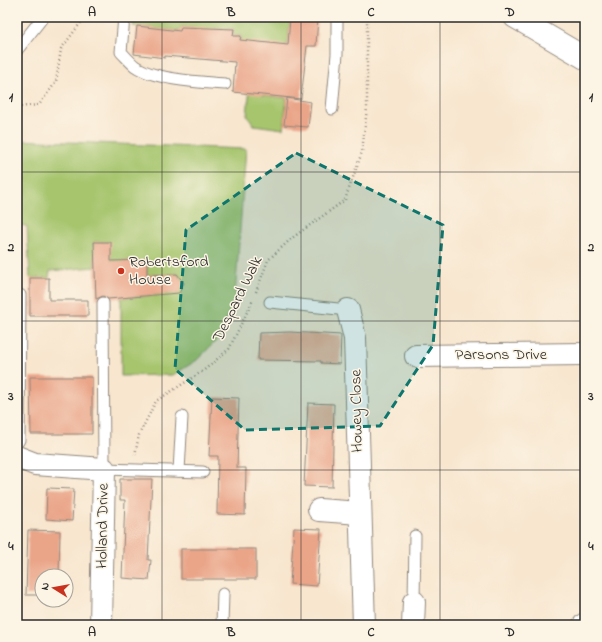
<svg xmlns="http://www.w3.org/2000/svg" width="602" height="642" viewBox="0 0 602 642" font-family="'Indie Flower',sans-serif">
	<rect width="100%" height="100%" fill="#fcf5e5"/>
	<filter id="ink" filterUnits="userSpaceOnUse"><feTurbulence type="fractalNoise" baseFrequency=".025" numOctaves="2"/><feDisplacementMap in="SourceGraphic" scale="8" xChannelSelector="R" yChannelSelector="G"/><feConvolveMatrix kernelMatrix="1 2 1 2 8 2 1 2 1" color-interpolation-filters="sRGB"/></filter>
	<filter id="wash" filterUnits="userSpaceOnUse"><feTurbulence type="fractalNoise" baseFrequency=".012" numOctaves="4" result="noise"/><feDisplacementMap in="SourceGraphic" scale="16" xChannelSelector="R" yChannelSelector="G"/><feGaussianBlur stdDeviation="0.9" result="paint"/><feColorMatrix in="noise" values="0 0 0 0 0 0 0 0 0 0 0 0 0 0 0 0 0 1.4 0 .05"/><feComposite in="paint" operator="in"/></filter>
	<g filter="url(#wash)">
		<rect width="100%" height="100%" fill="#f8e6cf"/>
		<g fill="#a6c56d" stroke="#68784c">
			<polygon points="133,17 290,17 288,44 285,45 262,95 287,98 283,129 254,125 247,115 251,76 240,53 241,36 233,36 234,29 214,28 213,35 207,29 181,27 181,31 133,26"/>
			<polygon points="17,140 246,149 235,297 219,338 197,360 173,375 121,376 121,298 178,293 183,283 178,274 147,275 147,261 111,261 110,242 94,242 95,267 50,271 49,278 30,278 27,226 17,225"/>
		</g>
		<g id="blocks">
			<g fill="#eaa589">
				<polygon points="290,17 318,17 316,46 307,46 301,99 233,92 235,62 165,56 165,58 134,54 137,26 180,31 181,27 234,29 233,36 241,36 240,40 288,45"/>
				<polygon points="287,98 311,102 308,127 284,125"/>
				<polygon points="94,242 111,242 111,261 147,260 147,275 177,274 184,283 179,293 108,299 103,296 96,299"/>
				<polygon points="30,278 49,278 49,300 88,300 88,316 30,316"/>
				<polygon points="290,332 341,335 340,364 321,363 321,361 258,360 259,333"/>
				<polygon points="30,377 92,377 92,434 31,434"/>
				<polygon points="212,397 239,398 237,468 246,468 245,515 217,514 218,456 209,456"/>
				<polygon points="308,403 334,404 332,487 304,486"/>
				<polygon points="120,479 152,479 148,560 151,560 149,580 122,578 125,500 120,500"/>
				<polygon points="47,488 74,489 72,521 46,519"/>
				<polygon points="294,528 321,529 317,586 290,584"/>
				<polygon points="28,530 60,531 59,576 42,576 42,595 26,595"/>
				<rect x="181" y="549" width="75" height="30"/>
			</g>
		</g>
	</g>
	<g filter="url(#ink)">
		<use href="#blocks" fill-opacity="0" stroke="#92887d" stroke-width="1"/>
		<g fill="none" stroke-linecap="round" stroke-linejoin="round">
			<g stroke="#92887d" stroke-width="13">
				<g id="service">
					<path d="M124,17L121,52C126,57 130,62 135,66C155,80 200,82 225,84"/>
					<polyline points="17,50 43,17"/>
					<polyline points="332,109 337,54 337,17"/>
					<polyline points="17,295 20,295 19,440 17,443"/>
					<polyline points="270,302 348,310"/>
					<polyline points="103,303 104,469 203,472"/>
					<polyline points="179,471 182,417"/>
					<polyline points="414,602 415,536"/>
					<polyline points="222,625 223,594"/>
				</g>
			</g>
			<g stroke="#92887d" stroke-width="24">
				<g id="minor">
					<polyline points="515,17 585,58"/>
					<polyline points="348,310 355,338 364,625"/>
					<polyline points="416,356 585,354"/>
					<polyline points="17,457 35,464 104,469 101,625"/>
					<polyline points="319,510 360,513"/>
					<polyline points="413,625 414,602"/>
					<polyline points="584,625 585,624"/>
				</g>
			</g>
			<g stroke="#92887d" stroke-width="2.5" stroke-dasharray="1 3" stroke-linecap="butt">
				<polyline points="17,107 39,105 56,82 61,49 85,17"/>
				<polyline points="256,292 268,260 292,238 345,200 362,152 367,108 367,17"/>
				<polyline points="135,455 139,435 156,401 203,371 229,349 253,300"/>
			</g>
			<use href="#service" stroke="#fff" stroke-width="11"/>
			<use href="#minor" stroke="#fff" stroke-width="22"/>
		</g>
	</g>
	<path fill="#0f766e" fill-opacity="0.2" stroke="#0f766e" stroke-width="3" stroke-dasharray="8 5" stroke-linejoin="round" d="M296,153L443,225L433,345L380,426L245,430L175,369L186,230Z"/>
	<path fill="none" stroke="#2b2b2b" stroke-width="1" stroke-opacity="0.55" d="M162,17V625M301,17V625M440,17V625M17,172H585M17,321H585M17,470H585"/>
	<circle fill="#c8321e" stroke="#fcf5e5" stroke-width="1.5" cx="121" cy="271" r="4"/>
	<g text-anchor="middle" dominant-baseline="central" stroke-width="3" stroke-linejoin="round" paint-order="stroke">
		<g font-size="16" fill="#2b2b2b" stroke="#fcf5e5" text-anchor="start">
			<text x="129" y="262">Robertsford<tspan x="129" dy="18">House</tspan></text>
		</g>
		<g font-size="16" fill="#2b2b2b" stroke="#fcf5e5">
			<text transform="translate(238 299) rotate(-64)">Despard Walk</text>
			<text x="501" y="355">Parsons Drive</text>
			<text transform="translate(357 411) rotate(-91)">Howey Close</text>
			<text transform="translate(103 526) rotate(-89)">Holland Drive</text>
		</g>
	</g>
	<rect width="602" height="642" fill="none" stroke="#fcf5e5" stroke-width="44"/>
	<g transform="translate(54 588) rotate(281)"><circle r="19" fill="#fcf5e5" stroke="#a8a49b"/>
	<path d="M0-3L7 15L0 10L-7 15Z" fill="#c8321e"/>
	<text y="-6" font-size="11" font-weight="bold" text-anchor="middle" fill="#2b2b2b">N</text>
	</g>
	<rect x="22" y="22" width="558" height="598" fill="none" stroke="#2b2b2b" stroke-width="1.5"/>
	<g font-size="13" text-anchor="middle" font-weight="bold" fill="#2b2b2b">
		<text x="92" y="16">A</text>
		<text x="231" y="16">B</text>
		<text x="371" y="16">C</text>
		<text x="510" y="16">D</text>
		<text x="11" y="101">1</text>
		<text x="591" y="101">1</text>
		<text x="11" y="251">2</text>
		<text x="591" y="251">2</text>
		<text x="11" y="400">3</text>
		<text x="591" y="400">3</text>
		<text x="11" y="550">4</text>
		<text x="591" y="550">4</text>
		<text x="92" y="636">A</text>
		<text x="231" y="636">B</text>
		<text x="371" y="636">C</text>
		<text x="510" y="636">D</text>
	</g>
</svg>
